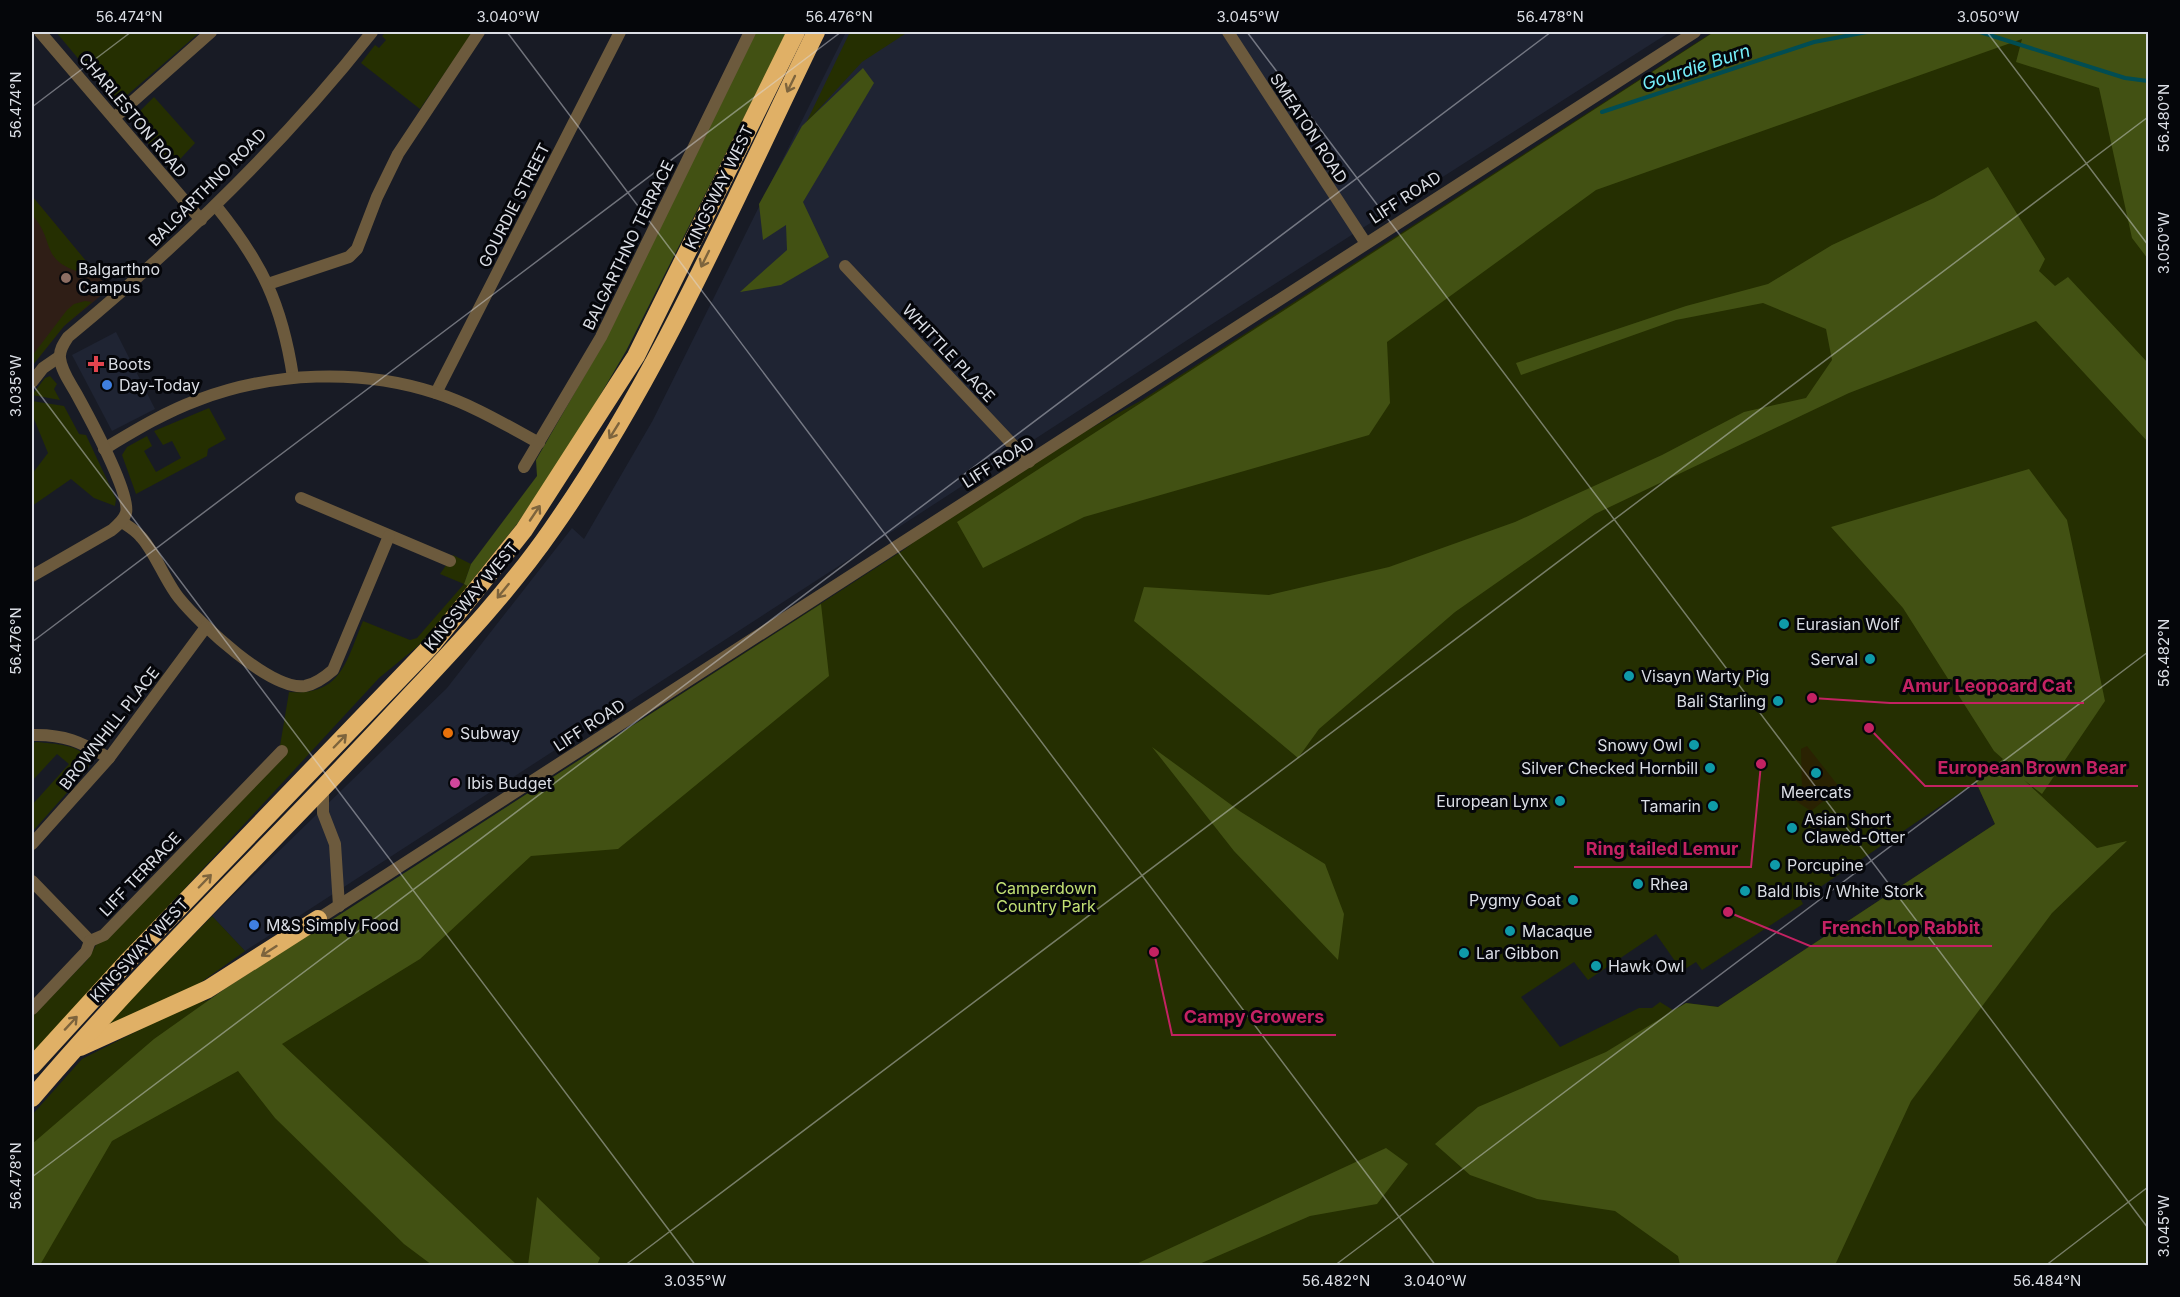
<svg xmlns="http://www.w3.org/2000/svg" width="2180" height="1297" viewBox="0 0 2180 1297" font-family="Inter,sans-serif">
	<rect width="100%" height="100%" fill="#181b25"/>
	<g fill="#1f2433">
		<polygon points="846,32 1670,32 1209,326 245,951 212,916 447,688 572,528 584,539 653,420"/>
		<polygon points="116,332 155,409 112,431 72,355"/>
	</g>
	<polygon fill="#2f1e16" points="32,196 109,289 64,326 32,366"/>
	<g fill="#252f01" fill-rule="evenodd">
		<polygon points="56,32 200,32 125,97 112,99"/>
		<polygon points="386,32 473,32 420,109 361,63 375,45 379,48 386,40 382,36"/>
		<polygon points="850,32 908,32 862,62 806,123"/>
		<path d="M1713,32H2148V1265H32V1115L82,1059L157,1021L196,1003L209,1000L905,549L936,524L1029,462L1142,400ZM1976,782L1995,824L1718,1007L1686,1003L1673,1010L1660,1002L1652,1008H1639L1560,1047L1521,997L1574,962L1588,980L1656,934L1682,971L1696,962L1702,970L1803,904L1801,900Z"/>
		<polygon points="154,97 195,143 170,170 162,157 135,130 132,122 134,117"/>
		<path d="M32,196L91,267L79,272C39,259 56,241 32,215Z"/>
		<polygon points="85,301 92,302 64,326 32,366 32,356 67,310 74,304"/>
		<polygon points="50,376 57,384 54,389 60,400 32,395 45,378"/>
		<polygon points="32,401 64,406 79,434 86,435 116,499 115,506 94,498 71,479 32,506 32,474 48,453 32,414"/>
		<polygon points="209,408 226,439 208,449 207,456 136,494 122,455 127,447 147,436 152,446 144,451 156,472 181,458 172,441 163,445 154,431"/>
		<path d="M453,555L471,564L464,584L469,587L418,646L379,678L32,1054V1017L88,959L96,945L111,936L280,746L289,692C342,696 346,661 363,621L410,640L417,638L464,584L440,574Z"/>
		<path d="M37,742C54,744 81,744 90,761L88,769L32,832V805L69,764L57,754L32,781V743Z"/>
		<polygon points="212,916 245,951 193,988 104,1027"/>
	</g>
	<g fill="#425113">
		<polygon points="756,32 787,32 626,351 575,438 517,524 470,583 469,587 464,584 471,564 537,476 536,460 605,340"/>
		<polygon points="1714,32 2148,32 2148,259 2132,238 2099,88 2016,62 2022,39 1596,190 1387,342 1390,403 1369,435 1084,517 983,568 957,522"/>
		<polygon points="863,68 874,83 803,202 829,257 781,285 740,292 787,250 786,225 763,240 759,204 802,126"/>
		<polygon points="1988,167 2045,259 2039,271 2055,286 2068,277 2148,363 2148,442 2036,321 1849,393 1595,514 1455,612 1319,729 1298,758 1134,621 1144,587 1269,595 1389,567 1515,522 1662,455 1744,412 1806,398 1832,360 1826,329 1763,303 1676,320 1521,375 1516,363 1686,306 1768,284 1832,245 1934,198"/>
		<polygon points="2029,469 2067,520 2105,701 2042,794 2024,780 2097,848 2127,841 2052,913 1911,1101 1835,1265 1680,1265 1678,1256 1615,1211 1537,1199 1470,1175 1435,1144 1478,1107 1606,1052 1686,1003 1718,1007 1995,824 1976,782 2003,759 1994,751 1903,608 1831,527"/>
		<polygon points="821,604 829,676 618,849 531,856 420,959 282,1044 517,1265 432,1265 404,1244 275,1118 238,1071 112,1141 40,1265 32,1265 32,1144 154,1039 226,988"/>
		<polygon points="1152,747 1241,812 1325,864 1344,914 1338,960 1234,851"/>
		<polygon points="1386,1148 1408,1164 1377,1204 1310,1216 1197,1265 1134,1265"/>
		<polygon points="537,1197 600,1258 597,1265 528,1265"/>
	</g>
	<polygon fill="#2a2202" points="1807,746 1840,788 1811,811 1793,799 1802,787 1801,749"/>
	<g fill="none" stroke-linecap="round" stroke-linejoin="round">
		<g stroke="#014d53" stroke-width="4">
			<polyline points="1980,32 2125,78 2148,81"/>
			<polyline points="1602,112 1814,42 1867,32"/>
		</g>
		<g stroke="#6c5a3d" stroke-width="12">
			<polyline points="40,32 201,220"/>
			<polyline points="1228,32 1365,242"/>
			<polyline points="114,118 211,32"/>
			<path d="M216,206C262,263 282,304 293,377"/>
			<polyline points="845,266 1029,462"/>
			<polyline points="268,284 349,257 357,249 377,197 398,154 479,32"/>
			<polyline points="32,382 43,368 59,357"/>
			<polyline points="436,393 620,32"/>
			<path d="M104,449C134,431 165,412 198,400C272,372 360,368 436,393C473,405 506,425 539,443"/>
			<polyline points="524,467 601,337 750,32"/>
			<polyline points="301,498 450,561"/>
			<path d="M122,522C128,526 135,530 140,536C153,548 165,581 179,598C200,624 271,691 305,686C316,684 325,677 333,670L389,536"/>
			<path d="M32,576L112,530C118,525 124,520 126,513C131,494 88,415 77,395C71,384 61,371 60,358C59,350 64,343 68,337C179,245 283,145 372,32"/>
			<path d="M32,735C64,734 81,742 109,758"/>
			<polyline points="323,789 323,813 335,844 339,906"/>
			<polyline points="32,844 109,758 206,627"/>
			<polyline points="32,881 90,941"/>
			<polyline points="318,919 1695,32"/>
			<polyline points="90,941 104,935 282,751"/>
			<polyline points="32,1009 86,952 90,941"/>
		</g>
		<g stroke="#e0b066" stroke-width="18">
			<polyline points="80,1047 208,989 318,919"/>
			<polyline points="32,1066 126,963 432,645 524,530 636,356 796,32"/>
			<path d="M32,1098C145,965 271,845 390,717C446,657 505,597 552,529C660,375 734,200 816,32"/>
		</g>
	</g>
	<defs><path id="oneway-shaft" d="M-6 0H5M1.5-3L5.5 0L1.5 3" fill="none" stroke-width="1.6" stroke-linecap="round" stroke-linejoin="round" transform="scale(1.5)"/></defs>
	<g stroke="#7d643d">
		<use href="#oneway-shaft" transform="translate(791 84) rotate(116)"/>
		<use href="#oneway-shaft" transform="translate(705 259) rotate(116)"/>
		<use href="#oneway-shaft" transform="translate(614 431) rotate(122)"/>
		<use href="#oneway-shaft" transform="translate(535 513) rotate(-56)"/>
		<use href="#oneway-shaft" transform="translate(503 591) rotate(129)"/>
		<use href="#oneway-shaft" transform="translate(340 741) rotate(-46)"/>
		<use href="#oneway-shaft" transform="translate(205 881) rotate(-46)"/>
		<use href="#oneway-shaft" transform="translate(269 951) rotate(147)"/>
		<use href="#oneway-shaft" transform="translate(71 1023) rotate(-47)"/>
	</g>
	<path fill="none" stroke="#dbdee5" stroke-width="1.5" stroke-opacity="0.45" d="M507,32L1436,1266M1247,32L2148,1228M1987,32L2148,245M32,107L131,32M32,384L696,1266M32,642L841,32M32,1177L1551,32M624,1266L2148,117M1334,1266L2148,652M2045,1266L2148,1187"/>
	<circle fill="#8d6e63" stroke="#05060a" stroke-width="2" cx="66" cy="278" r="6"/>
	<path fill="#e0444e" stroke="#05060a" stroke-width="2" d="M93 355h6v6h6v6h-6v6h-6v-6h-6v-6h6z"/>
	<g fill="#3f7fe0" stroke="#05060a" stroke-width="2">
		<circle cx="107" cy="385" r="6"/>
		<circle cx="254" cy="925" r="6"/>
	</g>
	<g fill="#0f9aa8" stroke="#05060a" stroke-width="2">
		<circle cx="1784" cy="624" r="6"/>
		<circle cx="1870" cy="659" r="6"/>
		<circle cx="1629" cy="676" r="6"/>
		<circle cx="1778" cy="701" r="6"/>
		<circle cx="1694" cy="745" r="6"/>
		<circle cx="1710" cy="768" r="6"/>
		<circle cx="1816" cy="773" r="6"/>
		<circle cx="1560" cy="801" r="6"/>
		<circle cx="1713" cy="806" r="6"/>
		<circle cx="1792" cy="828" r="6"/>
		<circle cx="1775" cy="865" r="6"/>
		<circle cx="1638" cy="884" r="6"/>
		<circle cx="1745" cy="891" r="6"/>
		<circle cx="1573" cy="900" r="6"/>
		<circle cx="1510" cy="931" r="6"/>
		<circle cx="1464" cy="953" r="6"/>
		<circle cx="1596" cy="966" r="6"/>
	</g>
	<circle fill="#e8710a" stroke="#05060a" stroke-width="2" cx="448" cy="733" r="6"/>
	<circle fill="#d1479c" stroke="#05060a" stroke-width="2" cx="455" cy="783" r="6"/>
	<g text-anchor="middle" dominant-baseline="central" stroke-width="6" stroke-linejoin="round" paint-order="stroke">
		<g font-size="16" fill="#dbdee5" stroke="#05060a">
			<text transform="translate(133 115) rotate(50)">CHARLESTON ROAD</text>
			<text transform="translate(1309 128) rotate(57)">SMEATON ROAD</text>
			<text transform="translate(207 187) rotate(-45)">BALGARTHNO ROAD</text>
			<text transform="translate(719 187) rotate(-64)">KINGSWAY WEST</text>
			<text transform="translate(1405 197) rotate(-33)">LIFF ROAD</text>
			<text transform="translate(514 205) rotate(-63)">GOURDIE STREET</text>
			<text transform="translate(628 245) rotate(-64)">BALGARTHNO TERRACE</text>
			<text transform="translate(949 353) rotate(47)">WHITTLE PLACE</text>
			<text transform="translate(998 462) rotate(-32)">LIFF ROAD</text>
			<text transform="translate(471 596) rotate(-50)">KINGSWAY WEST</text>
			<text transform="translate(589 725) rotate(-33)">LIFF ROAD</text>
			<text transform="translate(109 728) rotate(-52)">BROWNHILL PLACE</text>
			<text transform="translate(140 874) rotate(-46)">LIFF TERRACE</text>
			<text transform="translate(139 950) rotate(-47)">KINGSWAY WEST</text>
		</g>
		<g font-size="16" fill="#dbdee5" stroke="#05060a" text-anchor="start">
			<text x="78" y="269">Balgarthno<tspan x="78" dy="18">Campus</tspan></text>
			<text x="108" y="364">Boots</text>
			<text x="119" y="385">Day-Today</text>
			<text x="1796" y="624">Eurasian Wolf</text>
			<text x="1858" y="659" text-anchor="end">Serval</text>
			<text x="1641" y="676">Visayn Warty Pig</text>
			<text x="1766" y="701" text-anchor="end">Bali Starling</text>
			<text x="460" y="733">Subway</text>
			<text x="1682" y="745" text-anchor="end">Snowy Owl</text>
			<text x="1698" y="768" text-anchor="end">Silver Checked Hornbill</text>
			<text x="467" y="783">Ibis Budget</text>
			<text x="1816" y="792" text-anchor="middle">Meercats</text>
			<text x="1548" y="801" text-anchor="end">European Lynx</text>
			<text x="1701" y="806" text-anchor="end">Tamarin</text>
			<text x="1804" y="819">Asian Short<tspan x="1804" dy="18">Clawed-Otter</tspan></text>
			<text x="1787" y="865">Porcupine</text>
			<text x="1650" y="884">Rhea</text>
			<text x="1757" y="891">Bald Ibis / White Stork</text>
			<text x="1561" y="900" text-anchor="end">Pygmy Goat</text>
			<text x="266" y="925">M&amp;S Simply Food</text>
			<text x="1522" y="931">Macaque</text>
			<text x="1476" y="953">Lar Gibbon</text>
			<text x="1608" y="966">Hawk Owl</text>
		</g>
		<g font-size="16" fill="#c2e074" stroke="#05060a">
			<text x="1046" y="888">Camperdown<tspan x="1046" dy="18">Country Park</tspan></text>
		</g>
		<g font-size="18" font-style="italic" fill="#75f0fb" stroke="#05060a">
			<text transform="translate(1696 67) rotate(-18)">Gourdie Burn</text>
		</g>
	</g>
	<path fill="none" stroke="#c32262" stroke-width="2" d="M1812 698L1890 703H2084M1869 728L1925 786H2138M1761 764L1751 867H1574M1728 912L1810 946H1992M1154 952L1172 1035H1336"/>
	<g fill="#c32262" stroke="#05060a" stroke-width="2">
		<circle cx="1812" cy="698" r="6"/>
		<circle cx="1869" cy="728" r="6"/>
		<circle cx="1761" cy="764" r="6"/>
		<circle cx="1728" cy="912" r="6"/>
		<circle cx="1154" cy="952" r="6"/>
	</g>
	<g font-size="18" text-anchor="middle" font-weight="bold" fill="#c32262" stroke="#05060a" stroke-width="6" stroke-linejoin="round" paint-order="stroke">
		<text x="1987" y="692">Amur Leopoard Cat</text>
		<text x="2032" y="774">European Brown Bear</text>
		<text x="1662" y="855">Ring tailed Lemur</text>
		<text x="1901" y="934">French Lop Rabbit</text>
		<text x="1254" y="1023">Campy Growers</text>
	</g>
	<rect width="2180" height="1297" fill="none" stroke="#05060a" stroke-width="66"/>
	<rect x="33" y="33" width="2114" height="1231" fill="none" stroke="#dbdee5" stroke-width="2"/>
	<g font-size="15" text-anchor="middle" fill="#dbdee5">
		<text x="129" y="22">56.474°N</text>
		<text x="508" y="22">3.040°W</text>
		<text x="839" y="22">56.476°N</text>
		<text x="1248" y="22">3.045°W</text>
		<text x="1550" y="22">56.478°N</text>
		<text x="1988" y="22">3.050°W</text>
		<text transform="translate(16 105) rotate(-90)" y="5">56.474°N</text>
		<text transform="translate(2164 118) rotate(-90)" y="5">56.480°N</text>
		<text transform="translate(2164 243) rotate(-90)" y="5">3.050°W</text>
		<text transform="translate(16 386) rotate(-90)" y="5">3.035°W</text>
		<text transform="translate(16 641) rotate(-90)" y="5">56.476°N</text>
		<text transform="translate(2164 653) rotate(-90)" y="5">56.482°N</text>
		<text transform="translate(16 1176) rotate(-90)" y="5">56.478°N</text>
		<text transform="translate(2164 1226) rotate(-90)" y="5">3.045°W</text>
		<text x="695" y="1286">3.035°W</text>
		<text x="1336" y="1286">56.482°N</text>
		<text x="1435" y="1286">3.040°W</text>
		<text x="2047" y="1286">56.484°N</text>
	</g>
</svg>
